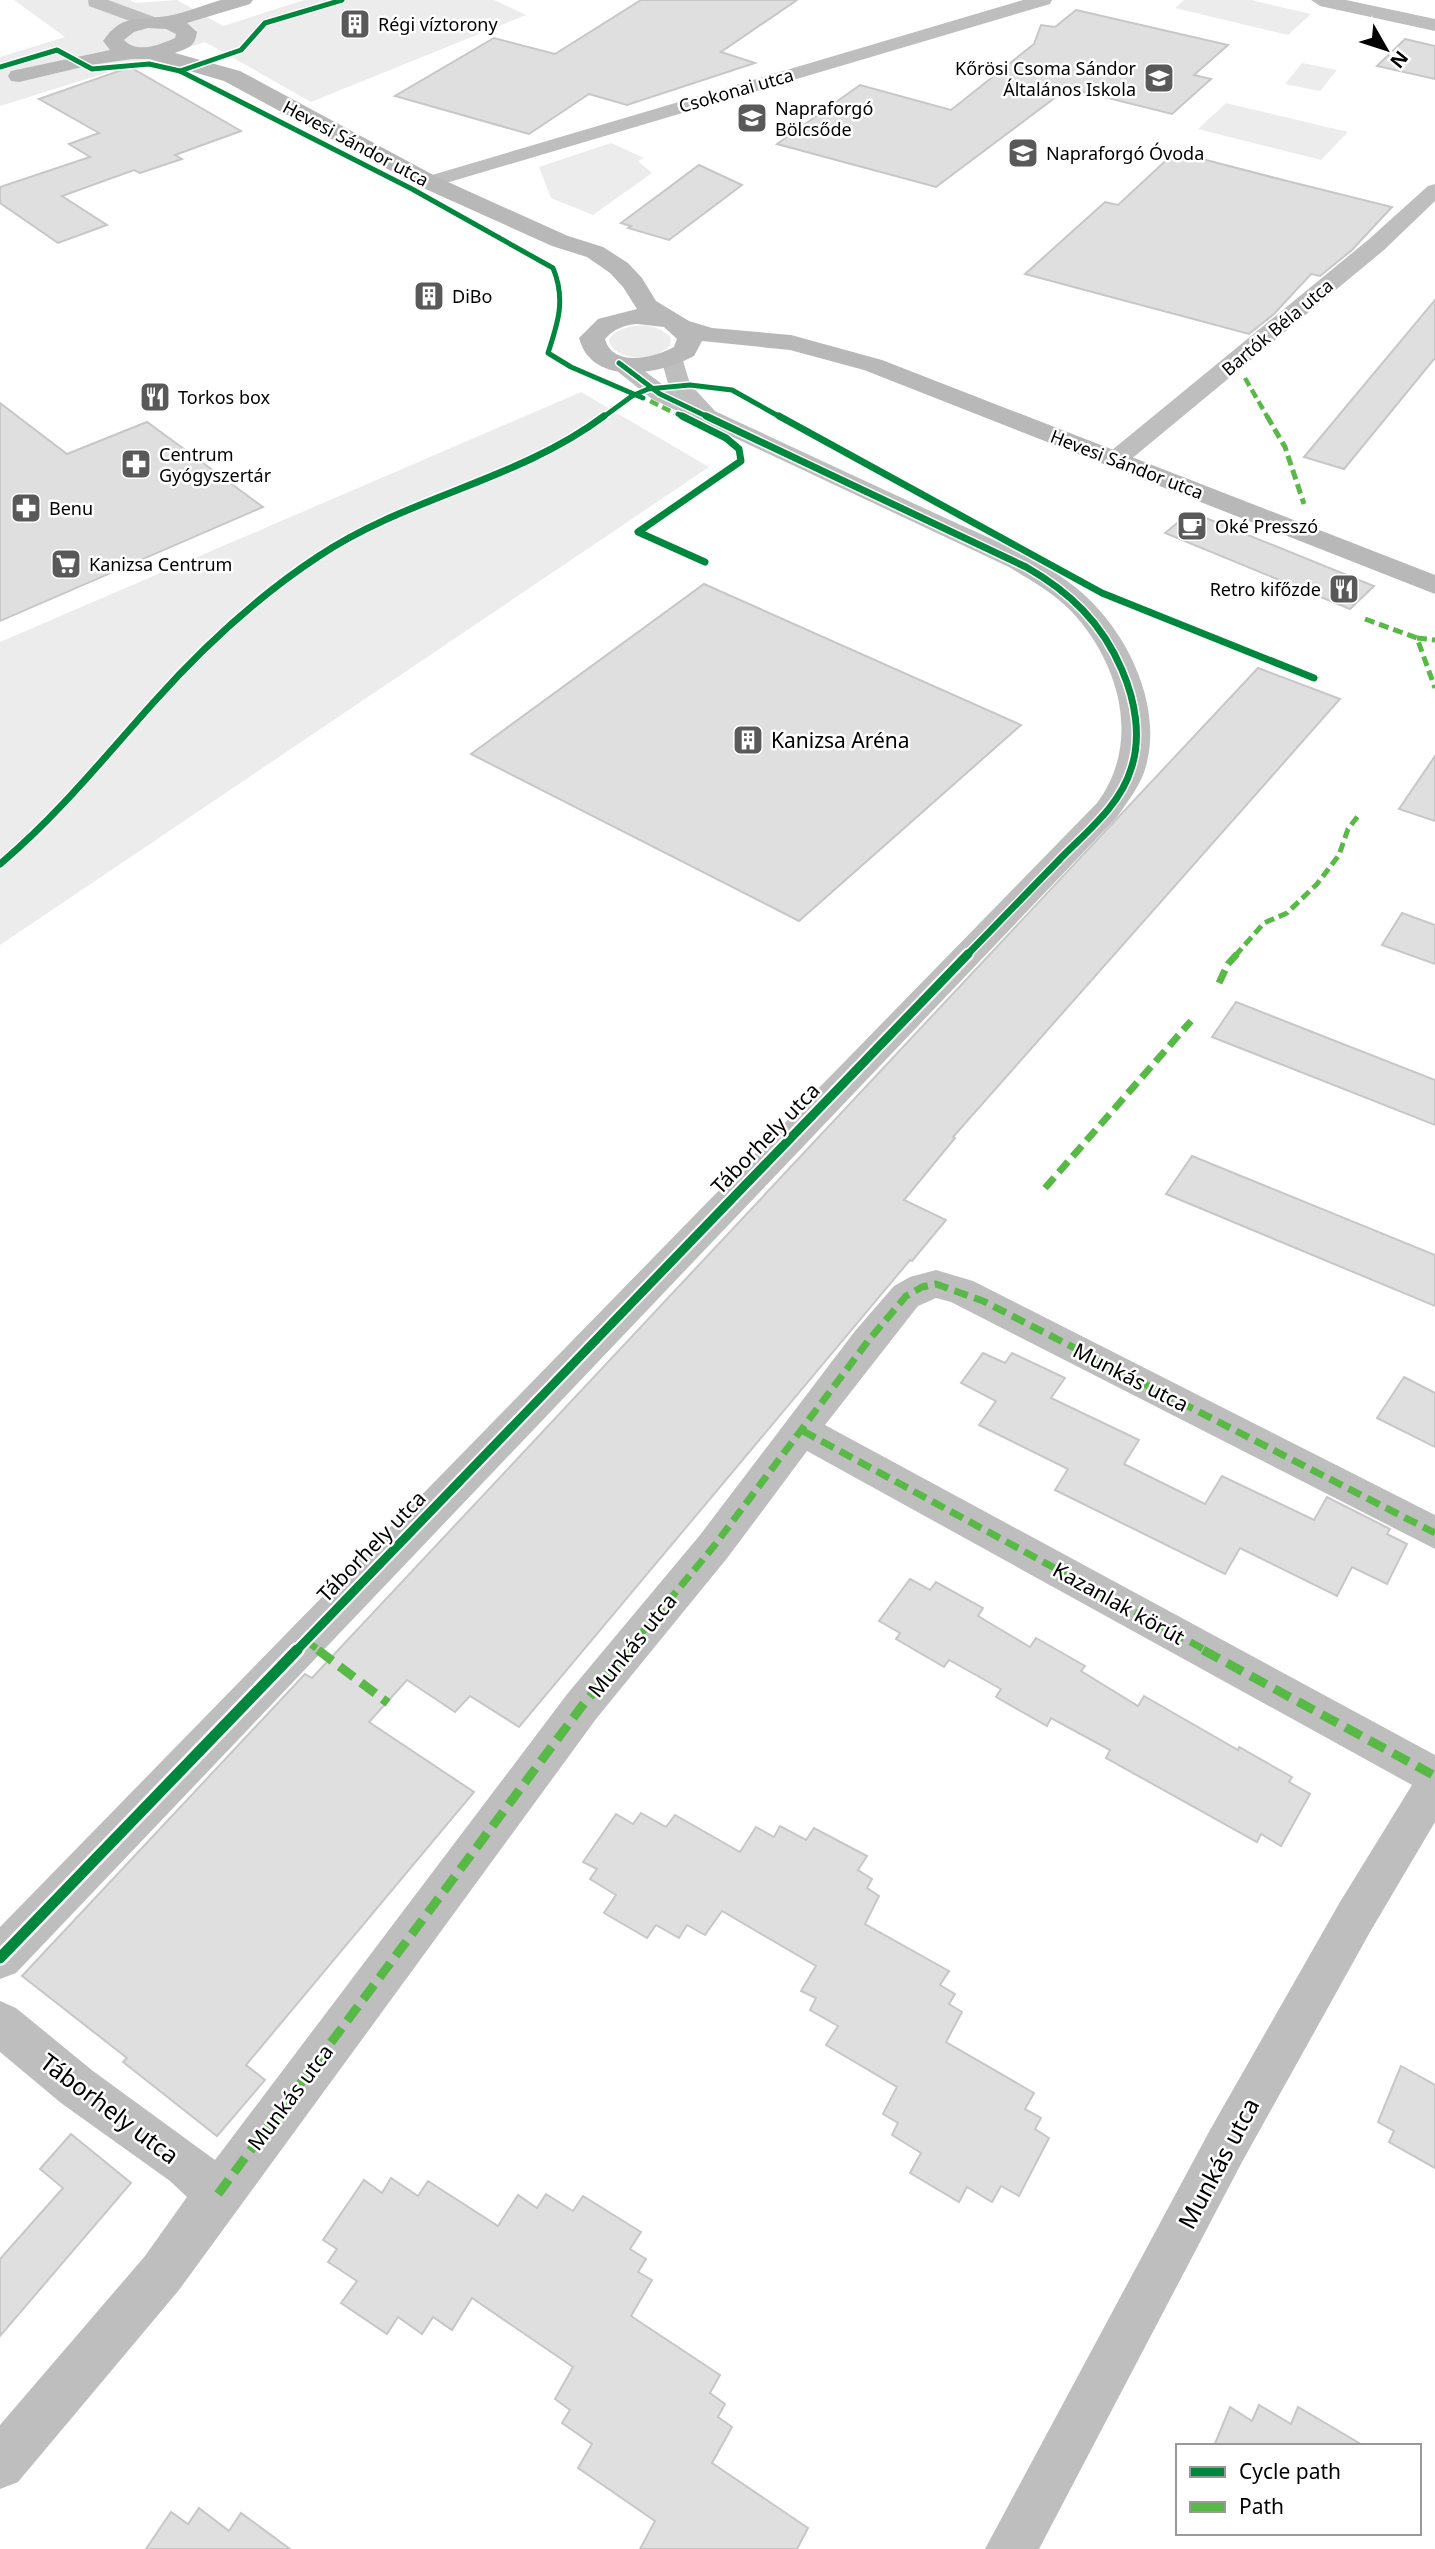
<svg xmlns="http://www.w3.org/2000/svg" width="1435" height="2549" viewBox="0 0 1435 2549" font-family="'Noto Sans',sans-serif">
	<rect width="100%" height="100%" fill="#fff"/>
	<g fill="#ececec">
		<polygon points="14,0 130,0 135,3 177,0 223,26 304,0 494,0 526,15 311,102 205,42 0,106 0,57 65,37"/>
		<polygon points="1184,0 1251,0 1311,14 1288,35 1175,8"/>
		<polygon points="1302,63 1337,70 1320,91 1285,84"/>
		<polygon points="1226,103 1348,132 1321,160 1198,129"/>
		<polygon points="611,143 644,158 638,161 652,173 593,215 551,198 539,167"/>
		<path d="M633,326C647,325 661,326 671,338L670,346C655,361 619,363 609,342C611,331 623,329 633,326Z"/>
		<polygon points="581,392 709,467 0,945 0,642"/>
	</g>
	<g fill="#dfdfdf" stroke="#c7c7c7" stroke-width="2">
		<polygon points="641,0 797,0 721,52 755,63 627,105 589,94 529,134 395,96 494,38 555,54"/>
		<polygon points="1076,10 1228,45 1194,75 1211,79 1172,114 1068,88 936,187 777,144 860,85 951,110 1034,44 1041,25 1055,27"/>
		<polygon points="1405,39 1435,46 1435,79 1377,66"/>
		<polygon points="130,67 241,131 175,155 182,159 140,173 134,170 62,196 107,225 58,243 0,203 0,187 90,157 69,144 99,133 39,99"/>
		<polygon points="1175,152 1287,181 1392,207 1352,250 1320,276 1311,274 1274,314 1249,334 1025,274 1105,202 1118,205"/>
		<polygon points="699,165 742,185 669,240 628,228 631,226 621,223"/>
		<polygon points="1435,300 1435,358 1344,469 1304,457"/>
		<polygon points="0,403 67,454 147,422 263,507 0,621"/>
		<polygon points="1191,512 1374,586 1350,609 1165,533"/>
		<polygon points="704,584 1021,725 799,921 471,754"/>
		<polygon points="1258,668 1340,699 953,1137 955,1138 904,1200 946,1220 912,1261 910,1260 519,1727 470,1696 455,1712 407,1680 369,1722 474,1792 246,2065 265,2080 217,2136 123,2062 127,2058 22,1976 305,1674 312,1678"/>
		<polygon points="1435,756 1435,821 1399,809"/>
		<polygon points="1402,913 1435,925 1435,964 1382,945"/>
		<polygon points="1236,1002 1435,1080 1435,1125 1212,1037"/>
		<polygon points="1192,1156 1435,1255 1435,1306 1166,1194"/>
		<polygon points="983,1353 1005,1363 1012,1353 1065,1378 1051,1398 1139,1440 1124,1464 1205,1504 1222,1476 1314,1520 1327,1497 1390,1529 1387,1534 1407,1544 1387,1584 1352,1567 1337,1596 1240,1548 1225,1574 1055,1490 1068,1469 979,1425 996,1401 961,1383"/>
		<polygon points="1404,1377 1435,1393 1435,1447 1377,1418"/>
		<polygon points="910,1579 930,1590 936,1582 983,1608 978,1616 1030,1647 1036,1638 1085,1666 1081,1671 1138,1706 1144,1696 1238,1750 1239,1747 1292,1777 1289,1782 1310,1794 1281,1846 1261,1834 1257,1842 1106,1758 1110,1750 1051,1718 1047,1726 996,1697 1001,1689 949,1660 944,1667 896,1639 900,1633 879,1621"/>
		<polygon points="641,1813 666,1827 675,1815 740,1852 756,1827 774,1837 780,1826 806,1840 814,1828 867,1856 858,1870 872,1879 867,1888 879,1896 865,1924 949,1971 940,1985 955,1994 949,2004 962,2012 946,2042 1034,2093 1025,2109 1041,2118 1035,2129 1049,2138 1019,2196 1001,2186 992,2202 967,2187 959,2202 910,2173 921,2153 892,2135 898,2123 883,2114 897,2087 826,2045 838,2026 810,2010 816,1998 801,1991 816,1966 722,1911 705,1935 687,1925 679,1938 656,1925 647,1938 604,1913 616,1895 590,1879 597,1869 583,1862 616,1814 633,1824"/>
		<polygon points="1401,2066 1435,2085 1435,2168 1389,2142 1394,2131 1378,2122"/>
		<polygon points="71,2134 131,2183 0,2336 0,2259 63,2188 40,2169"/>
		<polygon points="391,2178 418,2196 428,2181 498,2226 518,2195 537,2208 546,2194 573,2211 583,2196 641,2232 630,2249 646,2259 638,2272 652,2280 631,2316 720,2375 710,2393 725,2404 718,2417 732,2427 712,2463 808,2528 797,2549 640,2549 655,2521 578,2468 592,2444 562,2423 570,2410 555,2399 573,2367 472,2298 452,2330 433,2317 422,2334 398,2317 387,2334 341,2303 357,2281 328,2262 337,2249 323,2240 364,2180 382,2193"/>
		<polygon points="1259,2405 1291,2424 1298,2407 1364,2446 1214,2446 1230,2407 1252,2421"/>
		<polygon points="199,2508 229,2531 241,2513 290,2549 146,2549 171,2512 188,2524"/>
	</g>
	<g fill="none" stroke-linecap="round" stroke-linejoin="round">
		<g fill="#bebebe" fill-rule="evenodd">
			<polygon points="88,0 108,0 160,19 162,23 160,27 146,27 89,6"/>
			<polygon points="1023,0 1052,0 1050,4 436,186 422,186 419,182 422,178"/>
			<polygon points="1311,0 1346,0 1435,19 1435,31 1320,6"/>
			<polygon points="1435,184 1435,201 1384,250 1124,465 1115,467 1106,465 1103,460 1106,455 1368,240 1428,186"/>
			<path d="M673,352L681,354L690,384L715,411C790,446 865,481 941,516C988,538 1040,557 1080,591C1127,631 1163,705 1146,766C1141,785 1128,801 1117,817L16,1973L0,1979V1927L1097,803C1142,743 1120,663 1071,611C1054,593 1030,580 1009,567L652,399L607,363L611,358H627L670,390L661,359L665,354Z"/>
			<polygon points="936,1270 973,1281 1435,1515 1435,1549 951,1302 936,1298 918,1306 825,1425 1435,1755 1435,1822 1370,1932 1242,2162 1039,2549 985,2549 1210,2130 1340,1902 1412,1785 807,1451 728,1557 596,1719 179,2290 18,2482 0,2489 0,2425 145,2256 187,2197 170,2181 61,2103 0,2052 0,2001 16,2008 93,2071 215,2160 568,1693 700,1535 855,1331 894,1286 910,1277"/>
		</g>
		<path fill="#b8b8b8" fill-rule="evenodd" d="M221,0H253L250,4L187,23L197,32C195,47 188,48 175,53L240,71L437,177L568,236L603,247L628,263L642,278L656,301L689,321L712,328L791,335L882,360L1435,575V594L864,370L790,350L702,341L694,356C659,375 592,387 579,338L598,319L637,309L623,287L610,273L587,257L552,246L421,187L224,81L149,59H132L91,65L19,82L11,81L8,76L11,71L110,50L103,41C122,13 138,21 167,16C185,13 203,5 221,0ZM148,28L166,29L176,34L175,38C159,45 138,54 124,40L134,32ZM637,324L664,327L677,339L674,347C654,358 613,368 605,339C614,329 624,325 637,324Z"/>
		<g stroke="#58b947" stroke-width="4.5" stroke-dasharray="9 4.5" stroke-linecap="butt">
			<polyline points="1245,378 1268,418"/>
			<polyline points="638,395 682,417"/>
		</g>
		<g stroke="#58b947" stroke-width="5" stroke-dasharray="10 5" stroke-linecap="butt">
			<polyline points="680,416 682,417"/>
			<polyline points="1267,416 1285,447 1304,504"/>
			<polyline points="1365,619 1417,638 1435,688"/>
			<polyline points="1417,638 1435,640"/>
			<polyline points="1235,956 1264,923 1287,913 1317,884 1339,855 1348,829 1358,816"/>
		</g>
		<g stroke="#58b947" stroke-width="7" stroke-dasharray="14 7" stroke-linecap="butt">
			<polyline points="1219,983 1228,964 1237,954"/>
			<polyline points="1045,1188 1191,1021"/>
			<polyline points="803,1431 1207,1651"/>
			<polyline points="305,1640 320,1651"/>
			<polyline points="627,1651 714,1546 868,1341 906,1296 922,1287 936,1284 983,1301 1435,1533"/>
		</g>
		<g stroke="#58b947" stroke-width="9" stroke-dasharray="18 9" stroke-linecap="butt">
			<polyline points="318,1650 388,1703"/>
			<polyline points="1203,1650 1435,1776"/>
			<polyline points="218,2194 582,1706 629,1650"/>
		</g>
		<g stroke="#fff" stroke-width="8">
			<g id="cycleway-far3">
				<path d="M0,67L57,50L92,69L149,64L180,71L412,189L553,268C566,299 558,323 548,353L571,367L643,398"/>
				<polyline points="180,71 241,50 265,23 342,0"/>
				<polyline points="619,363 660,394 710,418"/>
				<polyline points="678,414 685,418"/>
				<polyline points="602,418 632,396 648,389 690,385 732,390 782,418"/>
			</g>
		</g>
		<g stroke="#fff" stroke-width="10">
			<g id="cycleway-far2">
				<polyline points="682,416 726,438 739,449 741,461 638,532 705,562"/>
				<path d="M706,416L1026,567C1070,592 1102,623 1122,670C1135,700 1142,737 1131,769C1120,806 1085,833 1059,860C1028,892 997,924 966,956"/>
				<polyline points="779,416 1102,593 1314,678"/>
				<path d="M0,864C57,816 103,759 153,703C202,648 258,596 319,556C407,497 519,480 604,416"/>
			</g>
		</g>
		<g stroke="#fff" stroke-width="13">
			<polyline id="cycleway-far1" points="296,1651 968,954"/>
		</g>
		<g stroke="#fff" stroke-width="16">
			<polyline id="cycleway" points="0,1958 297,1650"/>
		</g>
		<use href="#cycleway-far3" stroke="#00873e" stroke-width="5"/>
		<use href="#cycleway-far2" stroke="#00873e" stroke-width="7"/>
		<use href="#cycleway-far1" stroke="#00873e" stroke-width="9"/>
		<use href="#cycleway" stroke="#00873e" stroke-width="11"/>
	</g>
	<defs>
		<g id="building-square" transform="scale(1.575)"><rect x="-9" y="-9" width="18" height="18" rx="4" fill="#595959" stroke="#fff"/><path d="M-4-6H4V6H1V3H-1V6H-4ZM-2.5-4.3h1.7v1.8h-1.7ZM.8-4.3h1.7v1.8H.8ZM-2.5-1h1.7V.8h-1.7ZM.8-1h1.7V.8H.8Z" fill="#fff"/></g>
		<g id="school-square" transform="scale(1.575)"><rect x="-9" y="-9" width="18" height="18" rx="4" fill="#595959" stroke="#fff"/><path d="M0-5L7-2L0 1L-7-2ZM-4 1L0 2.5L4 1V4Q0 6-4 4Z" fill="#fff"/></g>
		<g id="restaurant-square" transform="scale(1.575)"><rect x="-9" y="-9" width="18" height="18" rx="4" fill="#595959" stroke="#fff"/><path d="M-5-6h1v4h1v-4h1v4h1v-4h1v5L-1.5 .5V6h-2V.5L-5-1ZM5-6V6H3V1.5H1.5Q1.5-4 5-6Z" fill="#fff"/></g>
		<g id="pharmacy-square" transform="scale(1.575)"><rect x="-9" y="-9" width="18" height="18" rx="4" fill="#595959" stroke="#fff"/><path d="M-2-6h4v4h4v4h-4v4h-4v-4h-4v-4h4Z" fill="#fff"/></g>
		<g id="cafe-square" transform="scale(1.575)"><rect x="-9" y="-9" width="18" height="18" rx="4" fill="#595959" stroke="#fff"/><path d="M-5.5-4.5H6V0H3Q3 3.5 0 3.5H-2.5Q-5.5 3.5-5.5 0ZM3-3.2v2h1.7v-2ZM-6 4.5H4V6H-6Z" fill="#fff"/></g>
		<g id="supermarket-square" transform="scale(1.575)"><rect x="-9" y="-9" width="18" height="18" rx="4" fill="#595959" stroke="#fff"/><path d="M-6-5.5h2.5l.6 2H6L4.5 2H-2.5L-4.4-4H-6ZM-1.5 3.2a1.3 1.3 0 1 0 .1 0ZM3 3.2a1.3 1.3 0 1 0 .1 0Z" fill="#fff"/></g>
	</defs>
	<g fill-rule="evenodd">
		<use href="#building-square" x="355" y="24"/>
		<use href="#school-square" x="1159" y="78"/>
		<use href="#school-square" x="752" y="118"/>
		<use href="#school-square" x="1023" y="153"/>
		<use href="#building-square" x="429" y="296"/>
		<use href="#restaurant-square" x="155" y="397"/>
		<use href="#pharmacy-square" x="136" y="464"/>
		<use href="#pharmacy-square" x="26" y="508"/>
		<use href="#cafe-square" x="1192" y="526"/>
		<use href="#supermarket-square" x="66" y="564"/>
		<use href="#restaurant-square" x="1344" y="589"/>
		<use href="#building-square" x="748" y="740"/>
	</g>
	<g text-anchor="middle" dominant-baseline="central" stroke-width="5" stroke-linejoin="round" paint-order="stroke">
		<g font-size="18" fill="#000" stroke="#fff" text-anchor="start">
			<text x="378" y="24">Régi víztorony</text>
			<text x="1136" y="68" text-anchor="end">Kőrösi Csoma Sándor<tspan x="1136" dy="21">Általános Iskola</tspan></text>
			<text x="775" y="108">Napraforgó<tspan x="775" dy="21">Bölcsőde</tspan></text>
			<text x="1046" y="153">Napraforgó Óvoda</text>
			<text x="452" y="296">DiBo</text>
			<text x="178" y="397">Torkos box</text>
			<text x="159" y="454">Centrum<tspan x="159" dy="21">Gyógyszertár</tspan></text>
			<text x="49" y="508">Benu</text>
			<text x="1215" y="526">Oké Presszó</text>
			<text x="89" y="564">Kanizsa Centrum</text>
			<text x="1321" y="589" text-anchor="end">Retro kifőzde</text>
		</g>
		<g font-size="18" fill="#000" stroke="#fff">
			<text transform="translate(736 90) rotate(-16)">Csokonai utca</text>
			<text transform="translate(356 143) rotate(28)">Hevesi Sándor utca</text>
			<text transform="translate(1277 327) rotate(-40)">Bartók Béla utca</text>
			<text transform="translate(1127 464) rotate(21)">Hevesi Sándor utca</text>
		</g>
		<g font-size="21" fill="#000" stroke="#fff" text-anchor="start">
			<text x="771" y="740">Kanizsa Aréna</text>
		</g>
		<g font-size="21" fill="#000" stroke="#fff">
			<text transform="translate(765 1138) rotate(-46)">Táborhely utca</text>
			<text transform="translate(1131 1377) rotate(27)">Munkás utca</text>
			<text transform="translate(371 1546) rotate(-46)">Táborhely utca</text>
			<text transform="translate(1119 1603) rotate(29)">Kazanlak körút</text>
			<text transform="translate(632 1645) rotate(-51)">Munkás utca</text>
			<text transform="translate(290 2097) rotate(-53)">Munkás utca</text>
		</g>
		<g font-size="24" fill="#000" stroke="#fff">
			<text transform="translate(110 2108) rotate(37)">Táborhely utca</text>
			<text transform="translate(1218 2163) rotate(-62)">Munkás utca</text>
		</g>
	</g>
	<rect x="1176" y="2444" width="245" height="91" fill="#ffffff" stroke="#999999" stroke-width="2"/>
	<rect x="1190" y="2467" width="35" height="10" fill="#00873e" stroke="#999999" stroke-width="2"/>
	<text x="1239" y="2479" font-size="21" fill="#000000">Cycle path</text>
	<rect x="1190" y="2502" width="35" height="10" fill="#58b947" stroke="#999999" stroke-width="2"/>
	<text x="1239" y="2514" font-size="21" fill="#000000">Path</text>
	<g transform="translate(1386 49) rotate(129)" stroke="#ffffff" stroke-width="5" paint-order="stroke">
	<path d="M0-5L12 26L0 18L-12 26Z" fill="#000000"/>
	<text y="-10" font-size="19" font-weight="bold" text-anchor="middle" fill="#000000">N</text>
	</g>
</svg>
